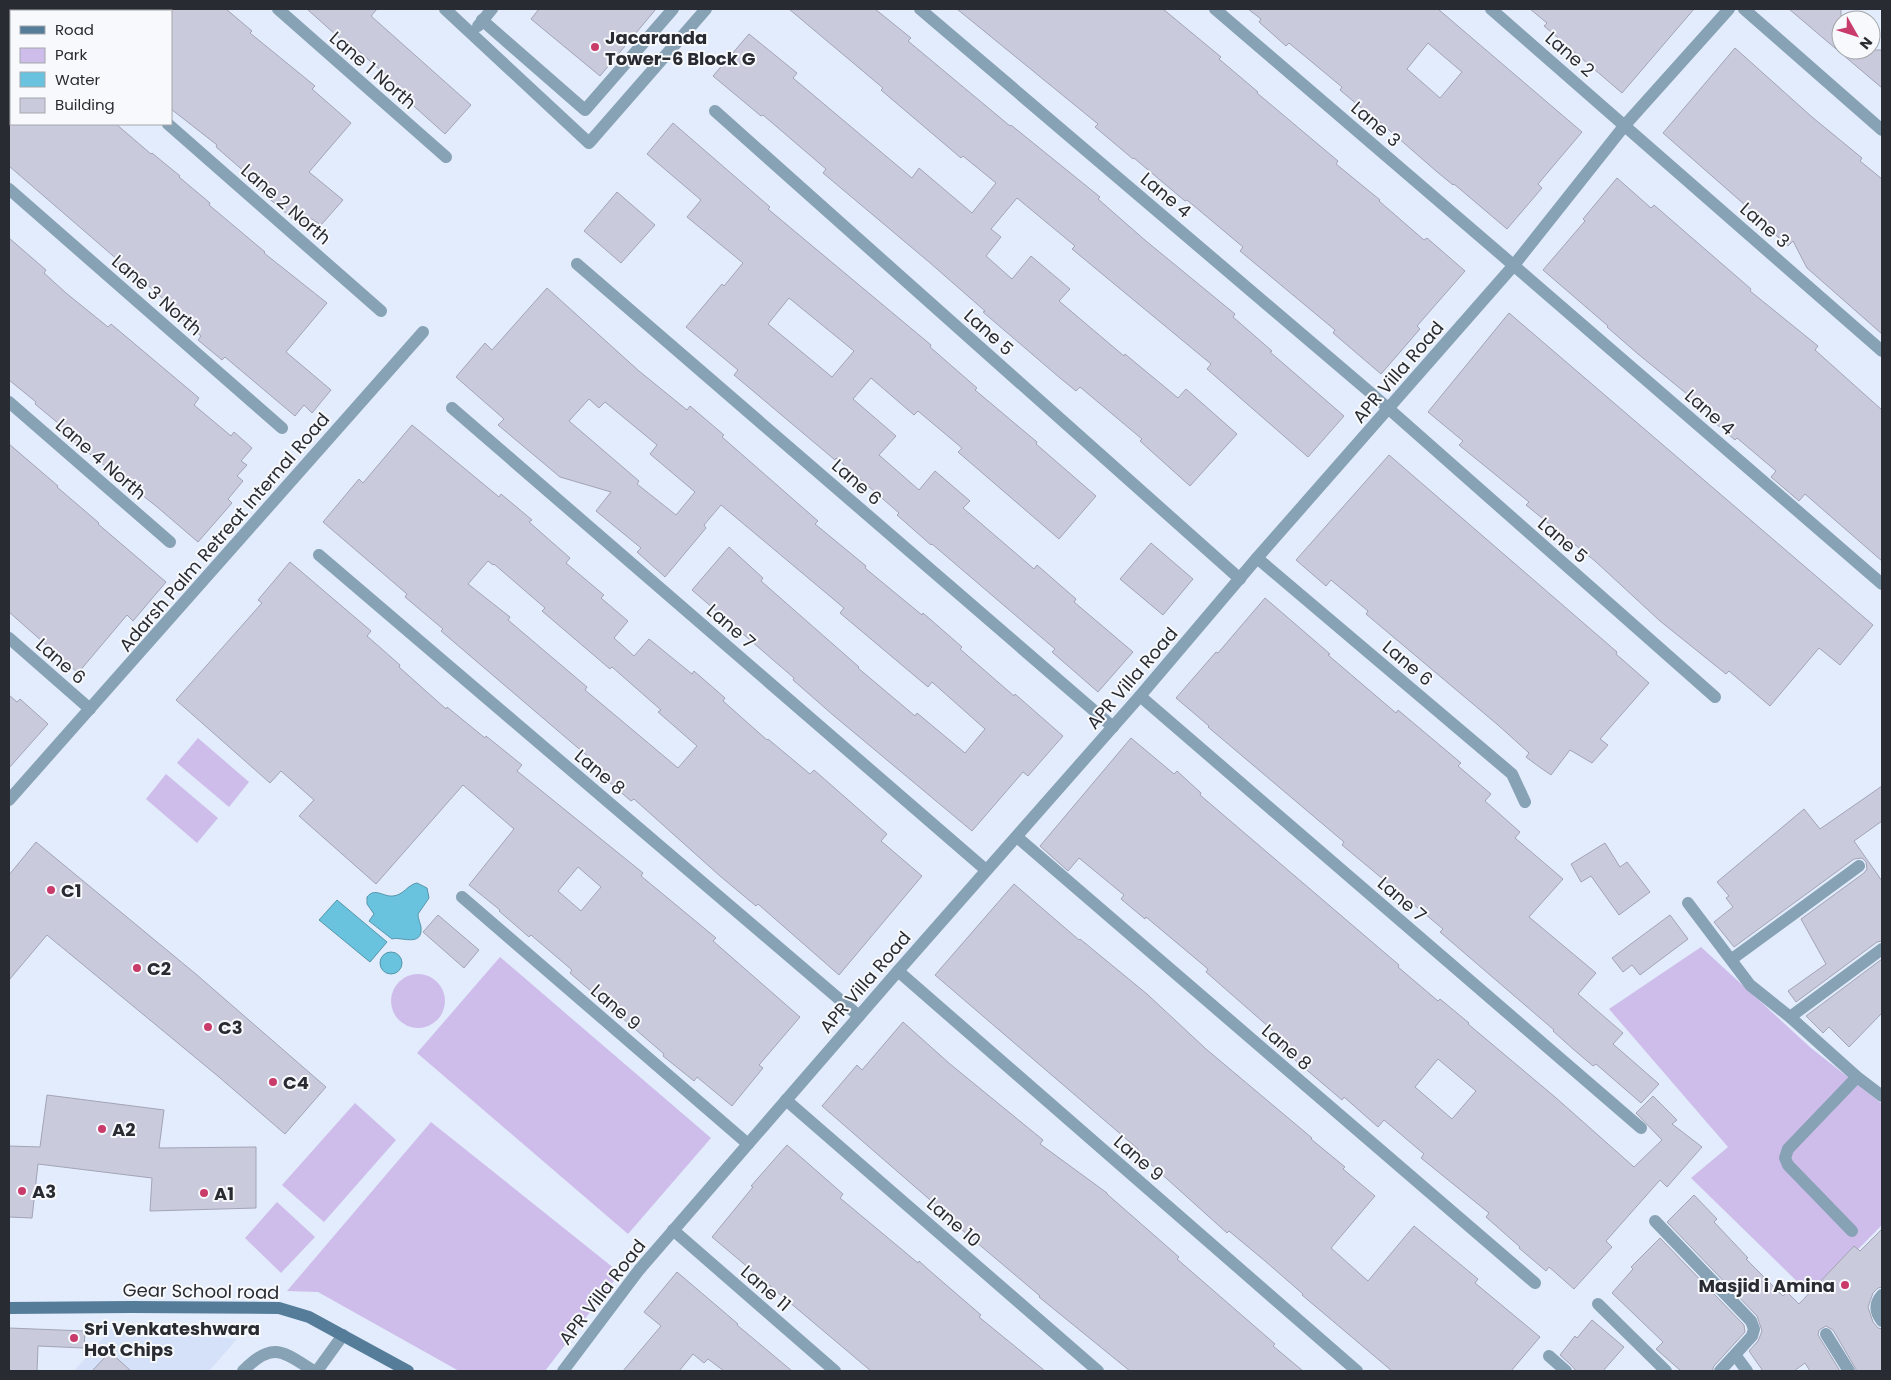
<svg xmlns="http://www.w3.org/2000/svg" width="1891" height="1380" viewBox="0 0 1891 1380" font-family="Poppins,sans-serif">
	<rect width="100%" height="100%" fill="#e2ecfc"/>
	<polygon fill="#d4e1f8" points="113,1327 237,1339 209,1371 74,1371"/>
	<g fill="#cebdea">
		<polygon points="198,738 249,782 229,807 177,763"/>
		<polygon points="166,774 218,818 197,843 146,799"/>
		<polygon points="1701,947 1811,1048 1882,1104 1882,1225 1812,1296 1691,1178 1728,1147 1609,1009"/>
		<polygon points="500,957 711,1138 628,1234 417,1053"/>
		<circle cx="418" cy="1001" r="27"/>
		<polygon points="355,1103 396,1140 324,1222 282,1185"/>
		<polygon points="431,1122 620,1273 545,1371 459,1371 318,1292 287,1291"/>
		<polygon points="277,1202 315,1237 281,1273 245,1238"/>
	</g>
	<g fill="#6ac3de" stroke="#5696aa">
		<path d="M417,883L427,888L429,898L418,914C418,919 420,922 421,927C423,948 400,936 392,939L369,921L374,914L367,904V897C375,887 383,897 393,896C404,895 407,885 417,883Z"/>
		<polygon points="337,900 387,942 370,962 319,920"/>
		<circle cx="391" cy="963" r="11"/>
	</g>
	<g fill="#c9cbdd" stroke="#a3a4b5" fill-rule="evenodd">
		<polygon points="171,9 226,9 252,31 250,33 315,86 312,89 351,123 309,172 343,200 321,225 310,218 302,227 243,176 246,173 216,147 217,145 171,109"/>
		<polygon points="307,9 377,9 371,16 471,105 445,134 378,74 381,71 349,42 346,44"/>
		<polygon points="539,9 656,9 600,76 531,19"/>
		<polygon points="789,9 875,9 911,38 908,41 1010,126 1011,125 1100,197 1098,199 1146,241 1235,314 1233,317 1272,351 1270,352 1344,416 1308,457 1207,369 1211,364 1072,249 1075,246 1017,198 991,229 1001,237 986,256 1012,279 1031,256 1070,289 1059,301 1124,356 1125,354 1178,398 1186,389 1237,434 1190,486 1140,441 1142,439 1080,387 1076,391 1060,378 983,312 985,311 929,262 823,173 826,169 763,115 761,116 713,76 749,34 797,73 793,78 912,178 919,168 972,213 996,183 963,156 961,158 881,90 883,88"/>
		<polygon points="957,9 1163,9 1221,57 1219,59 1258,92 1257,93 1338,161 1336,164 1380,200 1379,201 1424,240 1427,238 1465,271 1417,326 1420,329 1381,374 1333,333 1335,330 1240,251 1243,247 1187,200 1185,201 1134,158 1133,159 1095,127 1098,124"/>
		<path d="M1248,9H1438L1582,132L1538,184L1542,188L1507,229L1454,184L1453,185L1436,171L1373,116L1372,117L1340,90L1342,87L1289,43L1286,46L1259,22L1261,19ZM1428,43L1462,72L1440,98L1407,69Z"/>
		<polygon points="1530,9 1694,9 1622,93 1544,26 1547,23"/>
		<polygon points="1789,9 1841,9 1841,50 1882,50 1882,88"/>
		<polygon points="1735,48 1812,117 1862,158 1860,161 1882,179 1882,334 1807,268 1793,241 1788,246 1760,221 1762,220 1663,133"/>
		<path d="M673,123L770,207L768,209L931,345L930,347L977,388L975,390L1025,432L1037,442L1036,444L1096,496L1059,539L958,452L962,448L918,411L914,415L871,378L853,399L896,436L879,455L919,490L935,471L970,501L963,508L1034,569L1037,565L1076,599L1074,602L1133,652L1098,692L1052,652L1055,649L932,544L931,545L897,515L899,513L836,458L835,460L734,375L738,370L686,327L722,284L724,286L743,263L687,217L701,200L647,154ZM789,298L854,351L832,377L768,324Z"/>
		<polygon points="9,124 116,124 151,154 152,153 180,176 179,177 210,203 209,205 265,252 264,253 327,303 286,352 331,390 312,413 304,405 295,416 225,357 222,360 198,340 201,336 169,308 171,306 143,281 141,284 117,263 119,261 9,166"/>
		<polygon points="1617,178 1651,208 1654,205 1751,289 1750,291 1818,346 1815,350 1882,410 1882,561 1805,494 1799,501 1771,477 1776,471 1737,438 1735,440 1706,415 1709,412 1638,354 1607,327 1608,326 1543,270 1585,221 1583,219"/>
		<polygon points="617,192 655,225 621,263 584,231"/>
		<polygon points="9,238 46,270 44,273 66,293 108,327 111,324 199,398 194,405 231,436 234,432 252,448 241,461 247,465 237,476 243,481 228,499 232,503 198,542 156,506 67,436 70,433 35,404 36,402 9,380"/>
		<path d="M547,288L639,371L687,410L690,406L724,435L722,437L818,521L815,524L866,566L865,568L894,592L922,615L923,613L962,647L960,649L1014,696L1015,694L1063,736L1028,776L1023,772L972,831L833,715L793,680L794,678L692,590L729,547L763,578L761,581L859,667L858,668L915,716L917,713L965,753L985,729L932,682L928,687L840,613L844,608L721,505L704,525L706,528L665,577L637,552L641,548L596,511L611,492L560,477L498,425L504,419L456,377L485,343L492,350ZM589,399L599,408L605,402L657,445L650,454L695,492L676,515L637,484L639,481L569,421Z"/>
		<polygon points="1509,313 1873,625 1840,665 1819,648 1770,706 1729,671 1726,674 1660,621 1595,561 1526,505 1529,502 1459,445 1463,441 1428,412"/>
		<path d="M412,425L499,497L501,494L532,520L529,522L570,558L566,563L604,595L601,598L628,621L614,638L634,656L649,639L692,674L694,671L725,698L723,701L767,740L768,739L810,774L814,770L887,834L881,841L922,876L839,975L758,904L756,906L720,876L634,799L631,801L601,775L605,771L441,631L443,629L405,597L407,594L323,522L359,479L363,483ZM488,561L493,565L494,564L545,608L542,611L610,669L612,667L661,710L658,712L697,746L678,768L585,690L587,687L508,620L510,617L468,584Z"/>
		<polygon points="9,444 58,486 57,487 99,523 98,524 166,582 133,621 127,615 78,673 9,612"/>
		<polygon points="1389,455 1617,652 1616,654 1649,683 1600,739 1608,745 1592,763 1570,750 1551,775 1538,766 1526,757 1529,753 1498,725 1366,614 1368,611 1331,580 1326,586 1296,560"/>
		<polygon points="1151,543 1193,579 1163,615 1120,579"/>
		<path d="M290,562L371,631L367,636L400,665L399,667L446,709L447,707L485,738L486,736L522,765L517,771L643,873L641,876L716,938L713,941L800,1017L759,1065L763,1068L732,1106L697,1077L694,1081L663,1056L664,1054L570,973L572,970L531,935L529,937L499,911L500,910L469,885L514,829L463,785L376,884L299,816L314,800L281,771L270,783L176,700L262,603L258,600ZM578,867L601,887L581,911L558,891Z"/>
		<polygon points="1265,598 1330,654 1328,655 1396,713 1398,710 1461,763 1458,766 1491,794 1485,801 1520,832 1515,838 1563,879 1529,917 1596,973 1578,994 1623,1033 1613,1044 1659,1084 1641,1103 1596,1064 1593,1066 1573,1049 1553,1031 1554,1030 1440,932 1443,929 1342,845 1344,842 1208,727 1209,726 1176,698 1216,652 1218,653"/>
		<polygon points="9,695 17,702 20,699 48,724 9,768"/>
		<path d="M1131,738L1174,774L1177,771L1201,793L1200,795L1399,965L1398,967L1438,1001L1440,999L1469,1023L1468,1024L1555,1097L1634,1167L1662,1140L1636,1113L1653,1096L1677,1120L1672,1124L1702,1147L1667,1187L1660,1180L1606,1241L1612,1247L1574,1289L1549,1267L1546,1271L1519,1248L1520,1247L1486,1217L1489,1213L1421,1158L1424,1154L1384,1120L1378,1127L1344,1097L1342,1100L1295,1060L1281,1048L1286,1042L1206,972L1208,969L1146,917L1145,919L1121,899L1124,895L1079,858L1068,871L1040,846ZM1438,1059L1476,1091L1452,1119L1415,1087Z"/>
		<polygon points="1882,786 1882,821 1854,841 1882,881 1882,941 1877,942 1796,1002 1788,991 1826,964 1801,919 1864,873 1867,869 1866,862 1862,858 1854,859 1734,947 1714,922 1733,907 1726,898 1729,896 1717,882 1804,809 1820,829"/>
		<polygon points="36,842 197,975 326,1087 285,1134 219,1077 47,935 9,980 9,875"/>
		<polygon points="1605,843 1620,867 1627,862 1650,892 1619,915 1591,876 1581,882 1571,864"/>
		<polygon points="1014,884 1079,940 1080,939 1147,994 1206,1049 1312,1138 1311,1139 1345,1167 1343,1169 1375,1196 1331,1248 1368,1281 1414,1226 1478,1279 1475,1283 1540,1337 1511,1371 1392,1371 1302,1295 1303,1294 1265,1261 1229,1231 1227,1233 1136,1151 1138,1149 935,975"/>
		<polygon points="438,915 479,950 464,968 423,932"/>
		<polygon points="1670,915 1688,939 1640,975 1632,965 1623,972 1612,958"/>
		<polygon points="1882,959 1882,1013 1849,1047 1829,1027 1823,1033 1806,1016"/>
		<polygon points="903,1022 950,1064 1043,1140 1040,1144 1107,1193 1107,1194 1179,1257 1177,1259 1275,1344 1273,1346 1303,1371 1130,1371 1039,1297 1040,1296 943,1214 944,1212 822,1106 857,1065 862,1070"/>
		<polygon points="47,1095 164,1110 159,1148 256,1147 256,1208 150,1211 152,1178 38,1164 32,1218 9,1217 9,1146 40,1147"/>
		<polygon points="787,1145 843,1194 840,1198 918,1263 919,1261 930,1271 981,1315 979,1317 1045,1371 871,1371 712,1237 753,1187 751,1186"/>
		<polygon points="1694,1195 1717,1219 1714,1222 1748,1258 1746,1259 1783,1296 1787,1292 1799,1304 1854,1246 1860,1251 1882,1229 1882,1287 1878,1288 1873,1293 1868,1307 1873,1322 1878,1328 1882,1329 1882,1371 1857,1371 1833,1330 1826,1326 1819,1330 1818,1335 1840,1371 1810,1371 1805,1363 1794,1371 1763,1371 1749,1351 1758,1341 1762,1331 1757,1316 1667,1222"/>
		<polygon points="1660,1238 1744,1325 1745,1332 1714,1366 1712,1371 1681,1371 1656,1349 1663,1342 1612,1293 1633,1269 1631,1267"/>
		<polygon points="677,1272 738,1324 737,1325 792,1371 724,1371 708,1359 704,1363 693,1354 679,1371 623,1371 661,1326 644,1312"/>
		<polygon points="1592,1320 1624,1347 1603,1371 1576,1371 1571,1365 1560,1355 1575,1336 1577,1338"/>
		<polygon points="9,1328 85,1331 84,1348 38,1346 37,1371 9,1371"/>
		<polygon points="110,1352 131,1371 92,1371"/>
	</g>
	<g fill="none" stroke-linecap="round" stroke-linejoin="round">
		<g stroke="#87a1b5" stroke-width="12">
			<polyline points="37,9 40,11"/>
			<polyline points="278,9 446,157"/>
			<polyline points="445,9 589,143 706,9"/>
			<polyline points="920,9 1372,394 1715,697"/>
			<polyline points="1215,9 1497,251 1882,584"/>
			<polyline points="1491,9 1882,351"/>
			<polyline points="1744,9 1882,130"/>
			<polyline points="482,20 585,110 673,9"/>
			<polyline points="478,26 492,9"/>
			<polyline points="715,111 1240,579"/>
			<polyline points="168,124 381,311"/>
			<polyline points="9,189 282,428"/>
			<polyline points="577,264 1113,727"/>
			<polyline points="9,402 170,542"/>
			<polyline points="452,408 986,870"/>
			<polyline points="319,555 859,1016"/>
			<polyline points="1257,558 1512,774 1525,802"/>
			<polyline points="9,638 90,709"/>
			<polyline points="1140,696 1641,1128"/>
			<polyline points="9,800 423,332"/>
			<polyline points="1017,837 1535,1283"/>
			<polyline points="462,897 748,1144"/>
			<polyline points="1688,903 1750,985 1790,1017 1857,1077 1882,1096"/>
			<polyline points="1732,959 1859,866"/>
			<polyline points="898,971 1357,1371"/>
			<polyline points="1790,1017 1882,949"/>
			<polyline points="786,1100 1098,1371"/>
			<polyline points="1655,1221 1751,1321 1754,1329 1752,1336 1720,1371"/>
			<polyline points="673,1230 835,1371"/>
			<polyline points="1852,1231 1788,1165 1785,1158 1788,1149 1857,1077"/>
			<path d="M1882,1295C1874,1304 1875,1312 1882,1321"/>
			<polyline points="1598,1304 1666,1371"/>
			<polyline points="1826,1334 1849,1371"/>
			<polyline points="1549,1356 1566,1371"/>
			<polyline points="1736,1356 1747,1371"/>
			<path d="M243,1371C273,1340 283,1352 314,1371"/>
			<polyline points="317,1371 343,1335"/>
			<polyline points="563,1371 639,1270 898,971 1140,696 1257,558 1514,265 1625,125 1729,9"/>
		</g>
		<polyline stroke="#557d9a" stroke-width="12" points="9,1308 131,1307 279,1308 309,1317 408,1371"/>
	</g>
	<g fill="#c83b6a" stroke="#f7f9fc" stroke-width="2">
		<circle cx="595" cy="47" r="5"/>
		<circle cx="51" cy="890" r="5"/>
		<circle cx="137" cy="968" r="5"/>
		<circle cx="208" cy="1027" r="5"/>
		<circle cx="273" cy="1082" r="5"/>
		<circle cx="102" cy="1129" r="5"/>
		<circle cx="22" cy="1191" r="5"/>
		<circle cx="204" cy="1193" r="5"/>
		<circle cx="1845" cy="1285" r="5"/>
		<circle cx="74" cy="1338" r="5"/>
	</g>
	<g text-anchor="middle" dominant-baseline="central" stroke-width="4" stroke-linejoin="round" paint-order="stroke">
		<g font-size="18" font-weight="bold" fill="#282c32" stroke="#f7f9fc" text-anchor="start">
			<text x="605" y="37">Jacaranda<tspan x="605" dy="21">Tower-6 Block G</tspan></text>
			<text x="61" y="890">C1</text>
			<text x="147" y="968">C2</text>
			<text x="218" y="1027">C3</text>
			<text x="283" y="1082">C4</text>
			<text x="112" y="1129">A2</text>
			<text x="32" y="1191">A3</text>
			<text x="214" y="1193">A1</text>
			<text x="1835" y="1285" text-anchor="end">Masjid i Amina</text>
			<text x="84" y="1328">Sri Venkateshwara<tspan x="84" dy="21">Hot Chips</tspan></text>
		</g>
		<g font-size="18" fill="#282c32" stroke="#f7f9fc">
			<text transform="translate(1570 54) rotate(41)">Lane 2</text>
			<text transform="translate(373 70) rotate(41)">Lane 1 North</text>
			<text transform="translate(1376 124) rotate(41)">Lane 3</text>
			<text transform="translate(1166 195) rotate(40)">Lane 4</text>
			<text transform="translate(286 204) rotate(41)">Lane 2 North</text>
			<text transform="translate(1765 225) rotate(41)">Lane 3</text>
			<text transform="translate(157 295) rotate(41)">Lane 3 North</text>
			<text transform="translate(989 332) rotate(42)">Lane 5</text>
			<text transform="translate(1398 372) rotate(-49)">APR Villa Road</text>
			<text transform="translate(1710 412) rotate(41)">Lane 4</text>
			<text transform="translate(101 459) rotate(41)">Lane 4 North</text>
			<text transform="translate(857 482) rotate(41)">Lane 6</text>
			<text transform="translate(224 532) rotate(-49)">Adarsh Palm Retreat Internal Road</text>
			<text transform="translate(1563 540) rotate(41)">Lane 5</text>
			<text transform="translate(731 626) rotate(41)">Lane 7</text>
			<text transform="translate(61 661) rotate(41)">Lane 6</text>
			<text transform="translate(1408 663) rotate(40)">Lane 6</text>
			<text transform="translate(1132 678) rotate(-49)">APR Villa Road</text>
			<text transform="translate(600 772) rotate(40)">Lane 8</text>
			<text transform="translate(1402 899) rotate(41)">Lane 7</text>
			<text transform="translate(865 982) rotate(-49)">APR Villa Road</text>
			<text transform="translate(616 1007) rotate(41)">Lane 9</text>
			<text transform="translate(1287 1047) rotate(41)">Lane 8</text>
			<text transform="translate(1139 1158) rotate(41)">Lane 9</text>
			<text transform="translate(954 1222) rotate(41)">Lane 10</text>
			<text transform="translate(766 1288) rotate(41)">Lane 11</text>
			<text transform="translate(201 1291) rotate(1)">Gear School road</text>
			<text transform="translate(602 1292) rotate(-52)">APR Villa Road</text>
		</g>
	</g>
	<rect width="1891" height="1380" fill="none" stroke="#282c32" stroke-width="20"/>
	<rect x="10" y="10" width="162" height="115" fill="#f7f9fc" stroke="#a4a7ab"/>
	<rect x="20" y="26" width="25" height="8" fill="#557d9a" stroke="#a4a7ab"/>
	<text x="55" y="35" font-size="15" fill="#282c32">Road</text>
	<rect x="20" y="48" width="25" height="15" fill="#cebdea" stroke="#a4a7ab"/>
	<text x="55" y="60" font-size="15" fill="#282c32">Park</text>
	<rect x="20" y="72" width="25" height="15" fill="#6ac3de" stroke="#a4a7ab"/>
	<text x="55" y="85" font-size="15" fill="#282c32">Water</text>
	<rect x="20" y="98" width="25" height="15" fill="#c9cbdd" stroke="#a4a7ab"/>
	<text x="55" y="110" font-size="15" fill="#282c32">Building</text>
	<g transform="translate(1856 35) rotate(129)"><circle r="24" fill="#f7f9fc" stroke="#a4a7ab"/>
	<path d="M0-4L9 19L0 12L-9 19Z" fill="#c83b6a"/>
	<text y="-8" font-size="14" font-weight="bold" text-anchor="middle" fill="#282c32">N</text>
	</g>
</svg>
